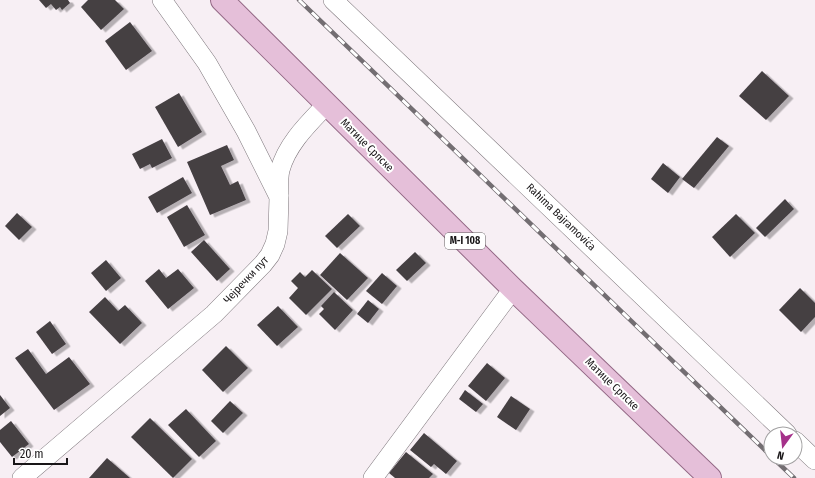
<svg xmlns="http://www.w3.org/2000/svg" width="815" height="478" viewBox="0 0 815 478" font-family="'Fira Sans Condensed',sans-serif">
	<defs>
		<filter id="shadow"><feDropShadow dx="4.5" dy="2.5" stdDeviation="0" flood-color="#0004"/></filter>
	</defs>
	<rect width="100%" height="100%" fill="#f7eff4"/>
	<g fill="#453f43" filter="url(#shadow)">
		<polygon points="39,0 68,0 70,3 62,10 60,7 56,10 51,4 46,8"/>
		<polygon points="88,0 115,0 124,9 101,30 81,7"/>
		<polygon points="130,22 152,51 126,70 105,41"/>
		<polygon points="762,71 789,96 766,120 739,96"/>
		<polygon points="179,93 202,132 178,147 155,107"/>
		<polygon points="717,137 729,146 694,188 682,179"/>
		<polygon points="162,139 172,158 152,168 150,164 140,169 132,154"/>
		<polygon points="227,145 234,160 221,166 230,185 238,181 246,200 210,215 187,162"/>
		<polygon points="663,163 680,177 668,193 651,179"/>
		<polygon points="183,177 192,193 157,213 148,197"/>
		<polygon points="785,199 794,209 765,237 756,228"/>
		<polygon points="187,205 205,235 184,247 167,217"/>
		<polygon points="17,213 32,227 19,240 5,226"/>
		<polygon points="348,214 360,226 337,248 325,236"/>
		<polygon points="736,214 755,233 730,257 712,237"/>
		<polygon points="204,240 230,269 217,281 191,252"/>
		<polygon points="415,252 426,263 407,281 396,270"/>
		<polygon points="340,253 368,278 347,300 320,275"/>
		<polygon points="106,260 121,278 106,291 91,273"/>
		<polygon points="159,269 166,278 178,269 194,288 168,309 145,281"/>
		<polygon points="312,270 332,289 306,315 289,298 298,288 291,281 300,272 305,277"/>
		<polygon points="382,273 397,286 382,304 366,291"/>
		<polygon points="800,288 815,303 815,317 801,332 779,310"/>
		<polygon points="334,292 353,310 335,330 319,314 324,309 321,306"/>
		<polygon points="105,297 118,311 125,305 142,323 120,344 89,312"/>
		<polygon points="368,300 379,309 368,323 357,314"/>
		<polygon points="278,306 298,327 277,346 257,325"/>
		<polygon points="50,321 66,344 52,354 36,332"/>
		<polygon points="226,346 248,368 223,392 202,370"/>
		<polygon points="28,349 46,374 69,357 90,384 54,410 15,358"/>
		<polygon points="487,363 505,378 486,401 468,386"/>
		<polygon points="465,390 483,404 476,412 459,399"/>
		<polygon points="0,395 10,408 0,416"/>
		<polygon points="511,396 530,409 516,430 497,417"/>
		<polygon points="230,401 243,413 223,433 211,421"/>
		<polygon points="186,409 216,441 199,457 168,425"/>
		<polygon points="150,418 192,459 173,478 131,437"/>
		<polygon points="11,421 29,444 12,457 0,442 0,430"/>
		<polygon points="424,433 457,461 446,474 434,464 431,467 410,450"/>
		<polygon points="406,452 433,474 429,478 395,478 389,473"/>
		<polygon points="107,458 130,478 89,478"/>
	</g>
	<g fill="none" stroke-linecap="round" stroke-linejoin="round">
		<g stroke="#7c757a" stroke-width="20">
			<g id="street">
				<polyline points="333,0 787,434"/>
				<path d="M279,195C279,187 278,178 280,170C287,144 308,124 326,105"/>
				<polyline points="795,441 815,460"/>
				<polyline points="22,478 214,314 263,264 270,255 275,244 278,231 279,197 246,131 207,63 162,0"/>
				<polyline points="373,478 513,289"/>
			</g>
		</g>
		<g stroke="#936885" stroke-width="24">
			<polyline id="primary" points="222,0 248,26 513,289 710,478"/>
		</g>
		<use href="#street" stroke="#fff" stroke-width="19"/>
		<use href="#primary" stroke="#e5bfd9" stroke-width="22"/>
		<g stroke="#736e72" stroke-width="4.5">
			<g id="rail">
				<polyline points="299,0 771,456"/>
				<polyline points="773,458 794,478"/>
			</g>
		</g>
		<use href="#rail" stroke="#fff" stroke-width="3" stroke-dasharray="9" stroke-linecap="butt"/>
	</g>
	<g text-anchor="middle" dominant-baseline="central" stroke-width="4" stroke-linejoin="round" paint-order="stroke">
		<rect fill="#fff" stroke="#5e5c5d" stroke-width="1" x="445" y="233" width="40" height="16" rx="3"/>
		<g font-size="10" font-weight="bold" fill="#191618">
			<text x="465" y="241">M-I 108</text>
		</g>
		<g font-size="11" fill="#191618" stroke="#fff">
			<text transform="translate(367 145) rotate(45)">Матице Српске</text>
			<text transform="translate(561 217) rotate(44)">Rahima Bajramovića</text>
			<text transform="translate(246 280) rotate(-47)">Чејречки пут</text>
			<text transform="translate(612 384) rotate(44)">Матице Српске</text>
		</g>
	</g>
	<g transform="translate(783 446) rotate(195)"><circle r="19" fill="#ffffff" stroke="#a3a2a3"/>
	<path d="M0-3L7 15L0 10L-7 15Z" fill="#a5318a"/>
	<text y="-6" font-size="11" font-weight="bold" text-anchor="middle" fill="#191618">N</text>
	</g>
	<path d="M14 458v6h53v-6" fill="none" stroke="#191618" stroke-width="2"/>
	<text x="20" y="458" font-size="12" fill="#191618" stroke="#ffffff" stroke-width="3" paint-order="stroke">20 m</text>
</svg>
